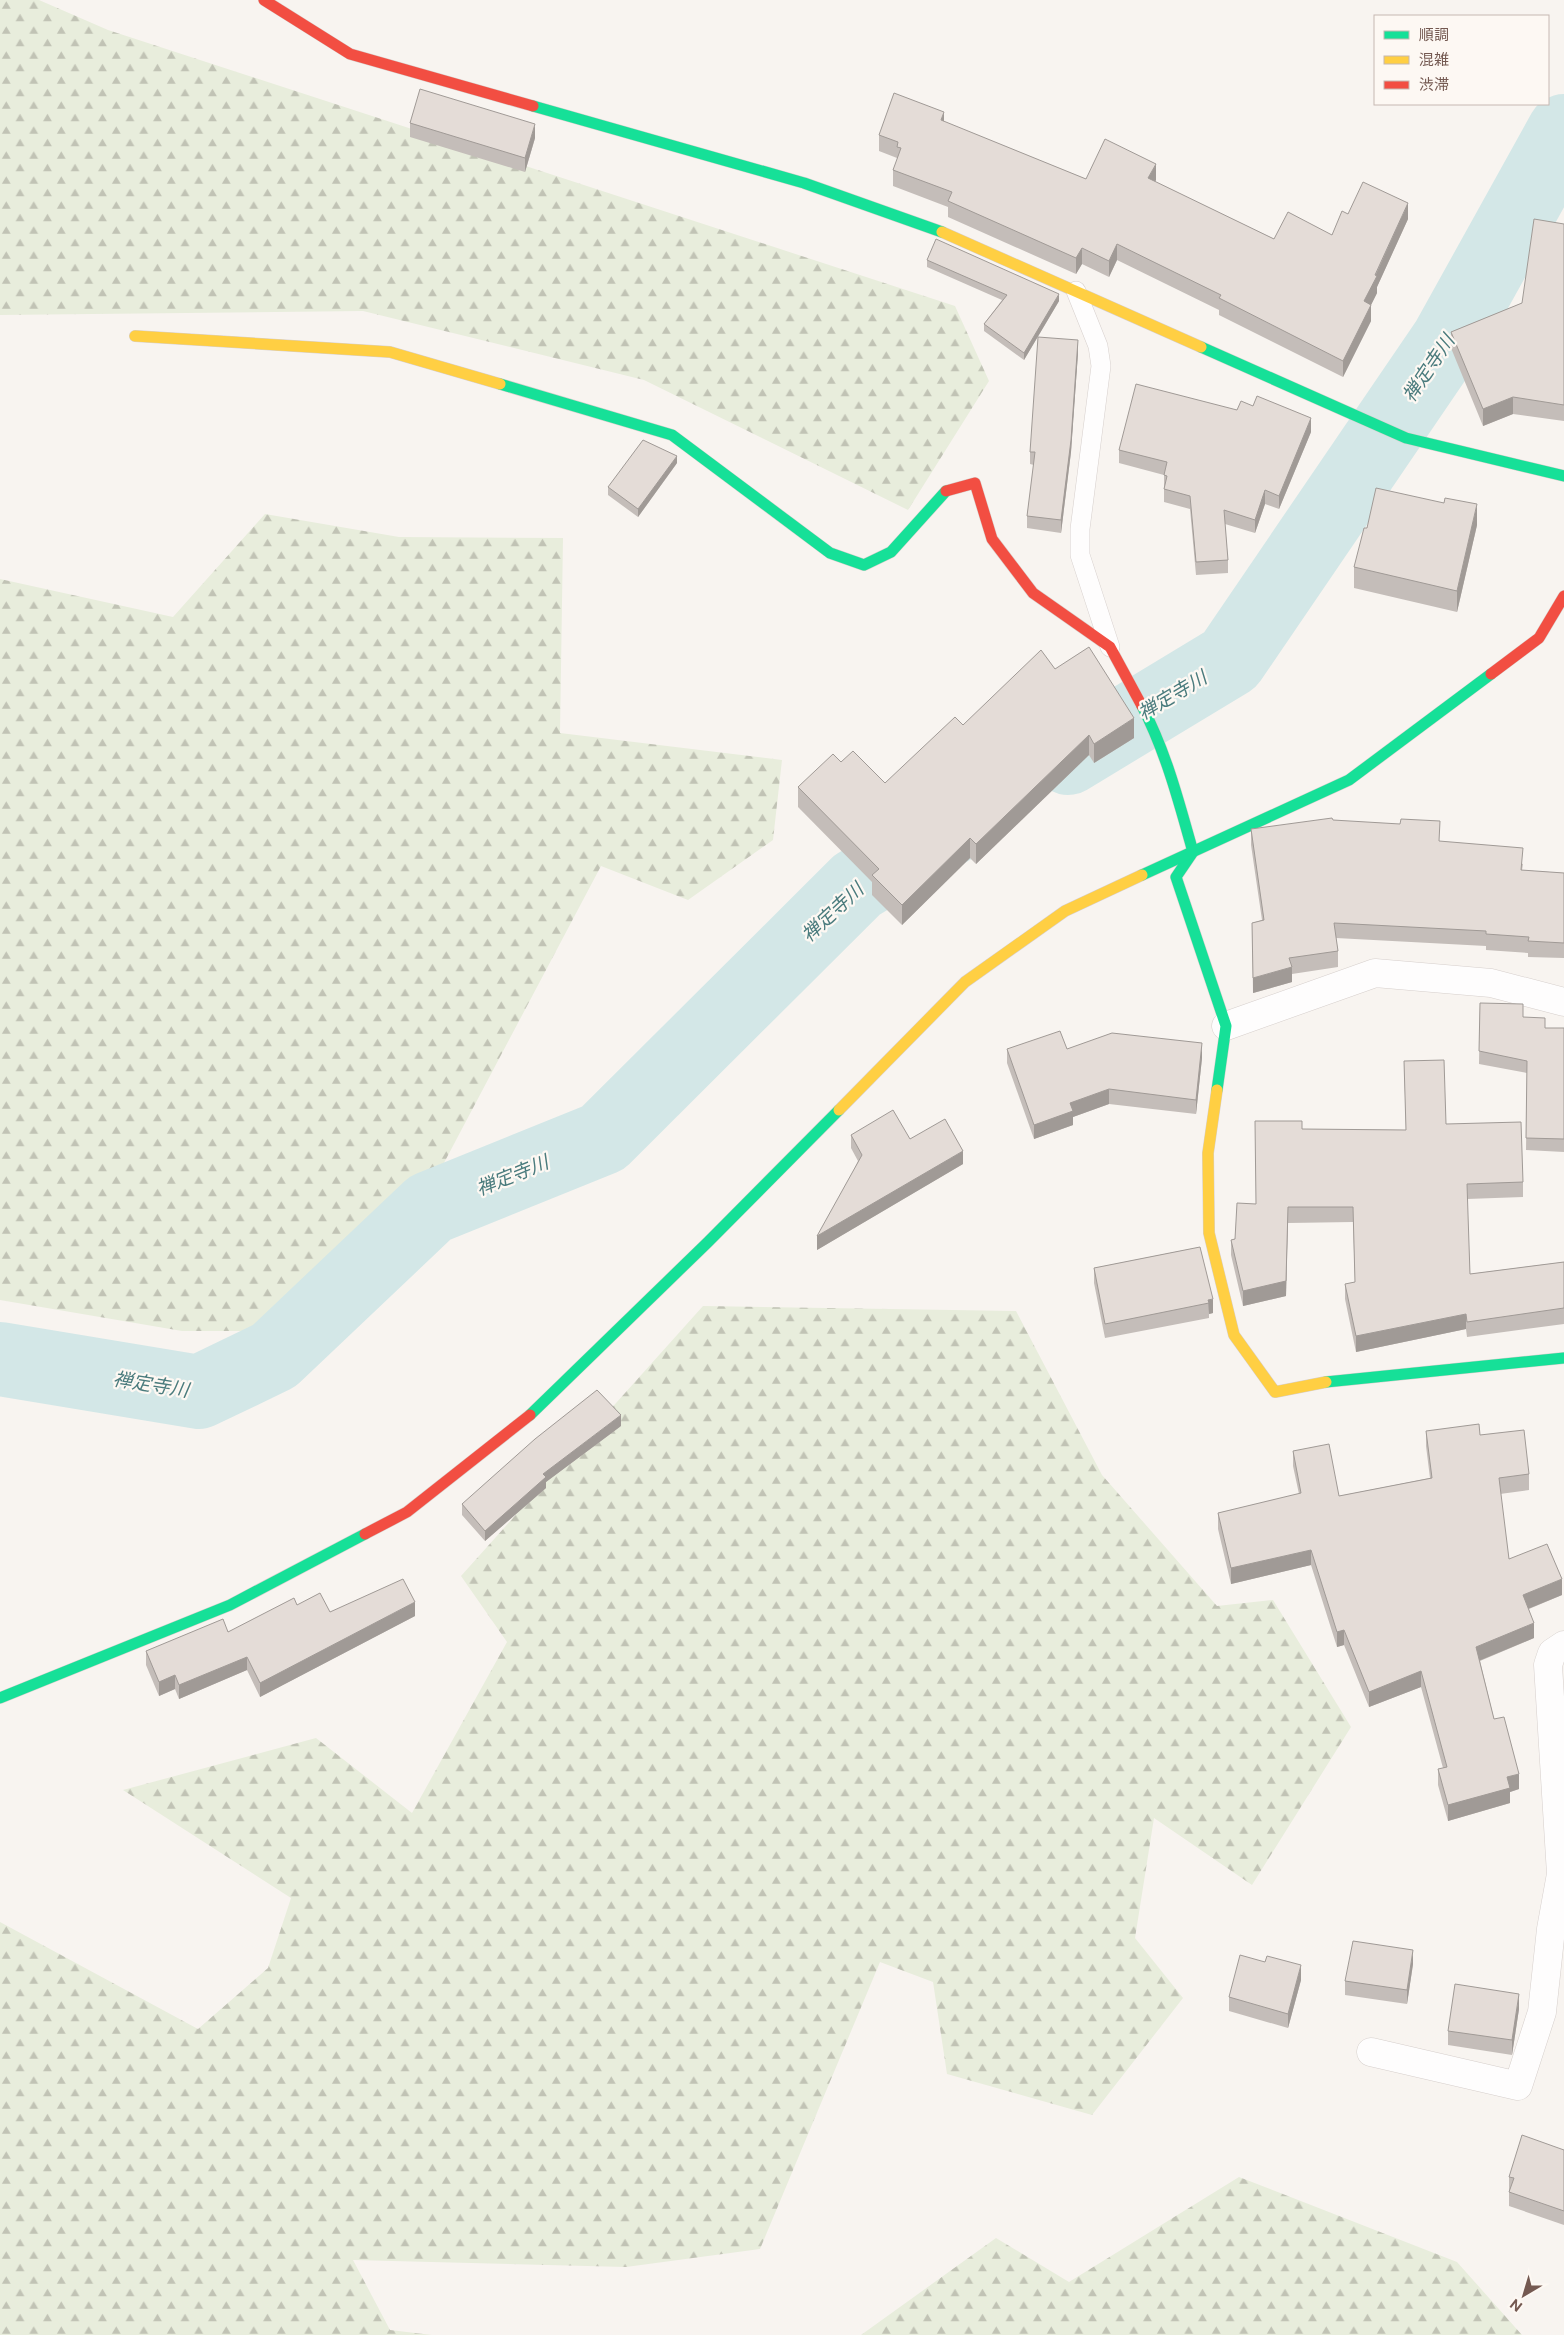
<svg xmlns="http://www.w3.org/2000/svg" width="1564" height="2335" viewBox="0 0 1564 2335" font-family="'Public Sans','Noto Sans JP',sans-serif">
	<defs>
		<pattern id="forest-firs" width="22" height="20" patternUnits="userSpaceOnUse" patternTransform="scale(1.25)"><rect width="22" height="20" fill="#e8eddc"/><path d="M5 1l3.5 6h-7zM16 11l3.5 6h-7z" fill="#c1c3b5"/></pattern>
	</defs>
	<rect width="100%" height="100%" fill="#f8f4f0"/>
	<g fill="url(#forest-firs)">
		<polygon points="0,0 39,0 108,30 955,306 989,381 908,510 644,380 363,311 0,315"/>
		<polygon points="265,514 399,537 563,538 560,733 782,760 773,840 688,900 601,866 436,1178 263,1331 182,1331 0,1300 0,579 173,617"/>
		<polygon points="703,1306 1016,1311 1102,1475 1217,1606 1273,1600 1351,1727 1252,1885 1154,1818 1135,1938 1183,1998 1092,2115 947,2074 933,1982 880,1962 760,2249 626,2267 353,2260 390,2330 432,2335 0,2335 0,1922 198,2029 268,1968 291,1898 123,1790 316,1738 412,1813 507,1642 461,1576"/>
		<polygon points="1239,2177 1457,2262 1522,2335 861,2335 996,2238 1069,2282"/>
	</g>
	<g fill="none" stroke-linecap="round" stroke-linejoin="round">
		<g stroke="#d3e7e7" stroke-width="74">
			<polyline points="1068,758 1230,660 1448,340 1564,131"/>
			<polyline points="0,1359 199,1392 274,1356 430,1208 603,1138 857,885 956,825"/>
		</g>
		<g stroke="#d6cfcc" stroke-width="20">
			<polyline id="lane" points="1076,291 1098,346 1101,366 1080,529 1080,555 1110,647"/>
		</g>
		<g stroke="#d6cfcc" stroke-width="29">
			<g id="street">
				<polyline points="1226,1026 1375,973 1491,983 1564,1002"/>
				<polyline points="1371,2052 1518,2086 1542,2012 1551,1929 1561,1874 1548,1665 1552,1653 1564,1645"/>
			</g>
		</g>
		<g stroke="#d7cfcc" stroke-width="12">
			<g id="fast">
				<polyline points="533,106 804,183 942,232"/>
				<polyline points="1201,347 1406,438 1564,476"/>
				<polyline points="500,384 672,435 830,553 864,565 891,552 946,491"/>
				<path d="M1142,706C1166,752 1179,802 1193,852L1176,877L1226,1026L1217,1090"/>
				<polyline points="1142,875 1349,780 1491,674"/>
				<polyline points="1326,1382 1564,1358"/>
				<polyline points="530,1415 708,1242 839,1110"/>
				<polyline points="0,1698 230,1605 365,1534"/>
			</g>
		</g>
		<g stroke="#d7cfcc" stroke-width="12">
			<g id="slow">
				<polyline points="942,232 1201,347"/>
				<polyline points="135,336 390,352 500,384"/>
				<polyline points="1217,1090 1208,1153 1209,1233 1234,1335 1275,1392 1326,1382"/>
				<polyline points="839,1110 965,982 1065,911 1142,875"/>
			</g>
		</g>
		<g stroke="#d7cfcc" stroke-width="12">
			<g id="jam">
				<polyline points="264,0 350,54 533,106"/>
				<polyline points="946,491 975,483 992,539 1033,593 1110,647 1142,706"/>
				<polyline points="1491,674 1539,638 1564,596"/>
				<polyline points="365,1534 407,1512 530,1415"/>
			</g>
		</g>
		<use href="#lane" stroke="#fefdfd" stroke-width="19"/>
		<use href="#street" stroke="#fefdfd" stroke-width="28"/>
		<use href="#fast" stroke="#16e098" stroke-width="11"/>
		<use href="#slow" stroke="#ffcf43" stroke-width="11"/>
		<use href="#jam" stroke="#f24e42" stroke-width="11"/>
	</g>
	<g fill="#c4bdb9">
		<polygon points="944,122 1086,179 1156,180 1155,182 1274,239 1332,235 1348,214 1408,219 1377,287 1377,293 1371,305 1371,321 1343,377 1219,315 1219,310 1117,260 1109,277 1082,264 1076,274 948,217 948,207 893,186 893,170 897,161 897,158 879,151 879,135"/>
		<polygon points="410,123 535,138 525,172 410,137"/>
		<polygon points="1564,224 1564,421 1513,414 1483,426 1451,348 1451,332 1522,303"/>
		<polygon points="927,260 1059,301 1024,360 984,331 984,324 1002,300 927,267"/>
		<polygon points="1078,353 1071,452 1061,533 1027,528 1027,516 1034,465 1030,464 1030,452"/>
		<polygon points="1311,432 1279,509 1265,504 1255,533 1225,524 1228,560 1228,573 1196,575 1190,509 1164,502 1164,475 1119,463 1119,450"/>
		<polygon points="677,463 638,517 608,495 608,487"/>
		<polygon points="1444,503 1477,525 1457,612 1354,588 1354,567 1367,528"/>
		<polygon points="1055,669 1134,738 1094,763 1089,755 976,864 970,858 902,925 872,895 872,882 798,807 798,787 841,762 885,783 963,725"/>
		<polygon points="1333,820 1440,842 1523,864 1522,870 1564,873 1564,958 1528,957 1528,953 1486,950 1486,946 1336,938 1338,951 1338,967 1292,974 1292,982 1253,993 1252,923 1262,920 1251,845 1251,829"/>
		<polygon points="1480,1003 1523,1017 1545,1028 1564,1028 1564,1152 1526,1150 1527,1073 1479,1064"/>
		<polygon points="1007,1049 1067,1049 1202,1058 1196,1114 1109,1104 1073,1117 1073,1125 1034,1139 1007,1063"/>
		<polygon points="1404,1061 1446,1124 1523,1182 1523,1197 1467,1199 1470,1274 1564,1262 1564,1324 1467,1337 1466,1329 1356,1352 1345,1299 1345,1284 1355,1282 1353,1222 1288,1223 1286,1296 1243,1306 1231,1255 1231,1240 1235,1239 1302,1129 1406,1130"/>
		<polygon points="851,1135 963,1164 817,1250 858,1161 851,1148"/>
		<polygon points="1200,1247 1213,1313 1209,1314 1209,1318 1105,1338 1094,1283 1094,1268"/>
		<polygon points="621,1426 546,1482 546,1488 485,1541 462,1515 462,1504"/>
		<polygon points="1426,1431 1480,1435 1529,1474 1529,1490 1500,1494 1509,1559 1562,1595 1529,1609 1534,1638 1480,1661 1494,1719 1519,1789 1510,1792 1510,1803 1448,1821 1438,1785 1438,1769 1443,1768 1421,1687 1369,1707 1344,1645 1337,1647 1311,1565 1231,1584 1218,1529 1218,1513 1299,1494 1293,1466 1293,1451 1339,1496 1430,1478 1426,1446"/>
		<polygon points="297,1605 330,1612 415,1616 260,1697 247,1670 179,1699 175,1689 159,1696 146,1665 146,1651 228,1632"/>
		<polygon points="1413,1964 1407,2004 1345,1995 1345,1981"/>
		<polygon points="1301,1980 1288,2028 1229,2011 1229,1997"/>
		<polygon points="1519,2009 1512,2055 1448,2045 1448,2031"/>
		<polygon points="1564,2150 1564,2225 1509,2206 1509,2177"/>
	</g>
	<g fill="#a09a96">
		<polygon points="944,112 944,128 941,120"/>
		<polygon points="535,124 535,138 525,172 525,158"/>
		<polygon points="1156,164 1156,180 1148,195 1148,178"/>
		<polygon points="1408,203 1408,219 1377,287 1377,293 1371,305 1371,321 1343,377 1343,361 1364,301"/>
		<polygon points="1117,244 1117,260 1109,277 1109,261"/>
		<polygon points="1082,248 1082,264 1076,274 1076,258"/>
		<polygon points="1059,294 1059,301 1024,360 1024,353"/>
		<polygon points="1078,340 1078,353 1071,452 1061,533 1061,520"/>
		<polygon points="1513,397 1513,414 1483,426 1483,409"/>
		<polygon points="1311,418 1311,432 1279,509 1279,496"/>
		<polygon points="677,456 677,463 638,517 638,509"/>
		<polygon points="1265,490 1265,504 1255,533 1255,520"/>
		<polygon points="1477,504 1477,525 1457,612 1457,591"/>
		<polygon points="1134,718 1134,738 1094,763 1094,744"/>
		<polygon points="1089,735 1089,755 976,864 976,844"/>
		<polygon points="970,838 970,858 902,925 902,905"/>
		<polygon points="1292,967 1292,982 1253,993 1253,978"/>
		<polygon points="1202,1043 1202,1058 1196,1114 1196,1100"/>
		<polygon points="1109,1089 1109,1104 1073,1117 1073,1125 1034,1139 1034,1125 1070,1103"/>
		<polygon points="963,1151 963,1164 817,1250 817,1236"/>
		<polygon points="1288,1207 1286,1296 1243,1306 1243,1291"/>
		<polygon points="1213,1299 1213,1313 1209,1314 1208,1300"/>
		<polygon points="1466,1314 1466,1329 1356,1352 1356,1336"/>
		<polygon points="621,1415 621,1426 546,1482 546,1488 485,1541 485,1531 543,1474"/>
		<polygon points="1311,1550 1311,1565 1231,1584 1231,1568"/>
		<polygon points="1562,1579 1562,1595 1523,1611 1523,1595"/>
		<polygon points="415,1602 415,1616 260,1697 260,1683"/>
		<polygon points="1534,1623 1534,1638 1476,1662 1476,1647"/>
		<polygon points="1344,1630 1344,1645 1337,1647 1337,1632"/>
		<polygon points="247,1657 247,1670 179,1699 179,1685"/>
		<polygon points="1421,1671 1421,1687 1369,1707 1369,1692"/>
		<polygon points="175,1675 175,1689 159,1696 159,1682"/>
		<polygon points="1519,1774 1519,1789 1510,1792 1510,1803 1448,1821 1448,1805 1507,1777"/>
		<polygon points="1413,1950 1413,1964 1407,2004 1407,1990"/>
		<polygon points="1301,1965 1301,1980 1288,2028 1288,2014"/>
		<polygon points="1519,1994 1519,2009 1512,2055 1512,2040"/>
	</g>
	<g fill="#e4dcd7" stroke="#a09a96">
		<polygon points="420,89 535,124 525,158 410,123"/>
		<polygon points="894,93 944,112 941,120 1086,179 1105,139 1156,164 1148,178 1274,239 1288,212 1332,235 1342,211 1348,214 1363,182 1408,203 1375,275 1377,276 1364,301 1371,305 1343,361 1219,298 1221,295 1117,244 1109,261 1082,248 1076,258 948,201 952,192 893,170 901,148 897,147 898,142 879,135"/>
		<polygon points="1534,219 1564,224 1564,405 1513,397 1483,409 1451,332 1522,303"/>
		<polygon points="936,239 1059,294 1024,353 984,324 1007,295 927,260"/>
		<polygon points="1038,337 1078,340 1071,440 1061,520 1027,516 1035,452 1030,452"/>
		<polygon points="1136,384 1237,410 1241,401 1253,406 1257,396 1311,418 1279,496 1265,490 1255,520 1224,510 1228,560 1196,562 1190,496 1164,489 1167,476 1164,475 1167,462 1119,450"/>
		<polygon points="643,440 677,456 638,509 608,487"/>
		<polygon points="1376,488 1444,503 1445,498 1477,504 1457,591 1354,567 1364,528 1367,528"/>
		<polygon points="1089,647 1134,718 1094,744 1089,735 976,844 970,838 902,905 872,875 879,869 798,787 833,754 841,762 853,751 885,783 955,717 963,725 1041,650 1055,669"/>
		<polygon points="1332,818 1333,820 1400,824 1401,819 1440,821 1439,841 1523,848 1521,870 1564,873 1564,943 1528,941 1529,937 1486,934 1486,931 1334,923 1338,951 1289,958 1292,967 1253,978 1252,923 1264,920 1251,829"/>
		<polygon points="1480,1003 1523,1004 1523,1017 1545,1018 1545,1028 1564,1028 1564,1139 1526,1138 1527,1061 1479,1051"/>
		<polygon points="1060,1031 1067,1049 1112,1033 1202,1043 1196,1100 1109,1089 1070,1103 1073,1111 1034,1125 1007,1049"/>
		<polygon points="1444,1060 1446,1124 1521,1122 1523,1182 1467,1184 1470,1274 1564,1262 1564,1308 1467,1322 1466,1314 1356,1336 1345,1284 1355,1282 1353,1207 1288,1207 1286,1281 1243,1291 1231,1240 1235,1239 1237,1203 1256,1204 1255,1121 1302,1121 1302,1129 1406,1130 1404,1061"/>
		<polygon points="893,1110 910,1139 945,1119 963,1151 817,1236 862,1155 851,1135"/>
		<polygon points="1200,1247 1213,1299 1208,1300 1209,1303 1105,1324 1094,1268"/>
		<polygon points="597,1390 621,1415 543,1474 546,1477 485,1531 462,1504 535,1439"/>
		<polygon points="1479,1424 1480,1435 1524,1430 1529,1474 1499,1478 1509,1559 1547,1544 1562,1579 1523,1595 1534,1623 1476,1647 1494,1719 1504,1717 1519,1774 1507,1777 1510,1788 1448,1805 1438,1769 1447,1767 1421,1671 1369,1692 1344,1630 1337,1632 1311,1550 1231,1568 1218,1513 1301,1493 1293,1451 1329,1444 1339,1496 1432,1478 1426,1431"/>
		<polygon points="403,1579 415,1602 260,1683 247,1657 179,1685 175,1675 159,1682 146,1651 223,1619 228,1632 294,1598 297,1605 320,1593 330,1612"/>
		<polygon points="1353,1941 1413,1950 1407,1990 1345,1981"/>
		<polygon points="1240,1955 1265,1962 1267,1956 1301,1965 1288,2014 1229,1997"/>
		<polygon points="1455,1984 1519,1994 1512,2040 1448,2031"/>
		<polygon points="1522,2135 1564,2150 1564,2211 1509,2192 1514,2178 1509,2177"/>
	</g>
	<g text-anchor="middle" dominant-baseline="central" stroke-width="4.5" stroke-linejoin="round" paint-order="stroke">
		<g font-size="19" font-style="italic" fill="#4a7b7d" stroke="#fdf8f3">
			<text transform="translate(1428 368) rotate(-56)">禅定寺川</text>
			<text transform="translate(1172 695) rotate(-31)">禅定寺川</text>
			<text transform="translate(832 912) rotate(-43)">禅定寺川</text>
			<text transform="translate(512 1175) rotate(-22)">禅定寺川</text>
			<text transform="translate(151 1384) rotate(9)">禅定寺川</text>
		</g>
	</g>
	<rect x="1374" y="15" width="175" height="90" fill="#fdf8f3" stroke="#c6b8b2"/>
	<rect x="1384" y="31" width="25" height="8" fill="#16e098" stroke="#c6b8b2"/>
	<text x="1419" y="40" font-size="15" fill="#745951">順調</text>
	<rect x="1384" y="56" width="25" height="8" fill="#ffcf43" stroke="#c6b8b2"/>
	<text x="1419" y="65" font-size="15" fill="#745951">混雑</text>
	<rect x="1384" y="81" width="25" height="8" fill="#f24e42" stroke="#c6b8b2"/>
	<text x="1419" y="90" font-size="15" fill="#745951">渋滞</text>
	<g transform="translate(1524 2295) rotate(218)" stroke="#fdf8f3" stroke-width="4" paint-order="stroke">
	<path d="M0-4L9 19L0 12L-9 19Z" fill="#745951"/>
	<text y="-8" font-size="14" font-weight="bold" text-anchor="middle" fill="#745951">N</text>
	</g>
</svg>
